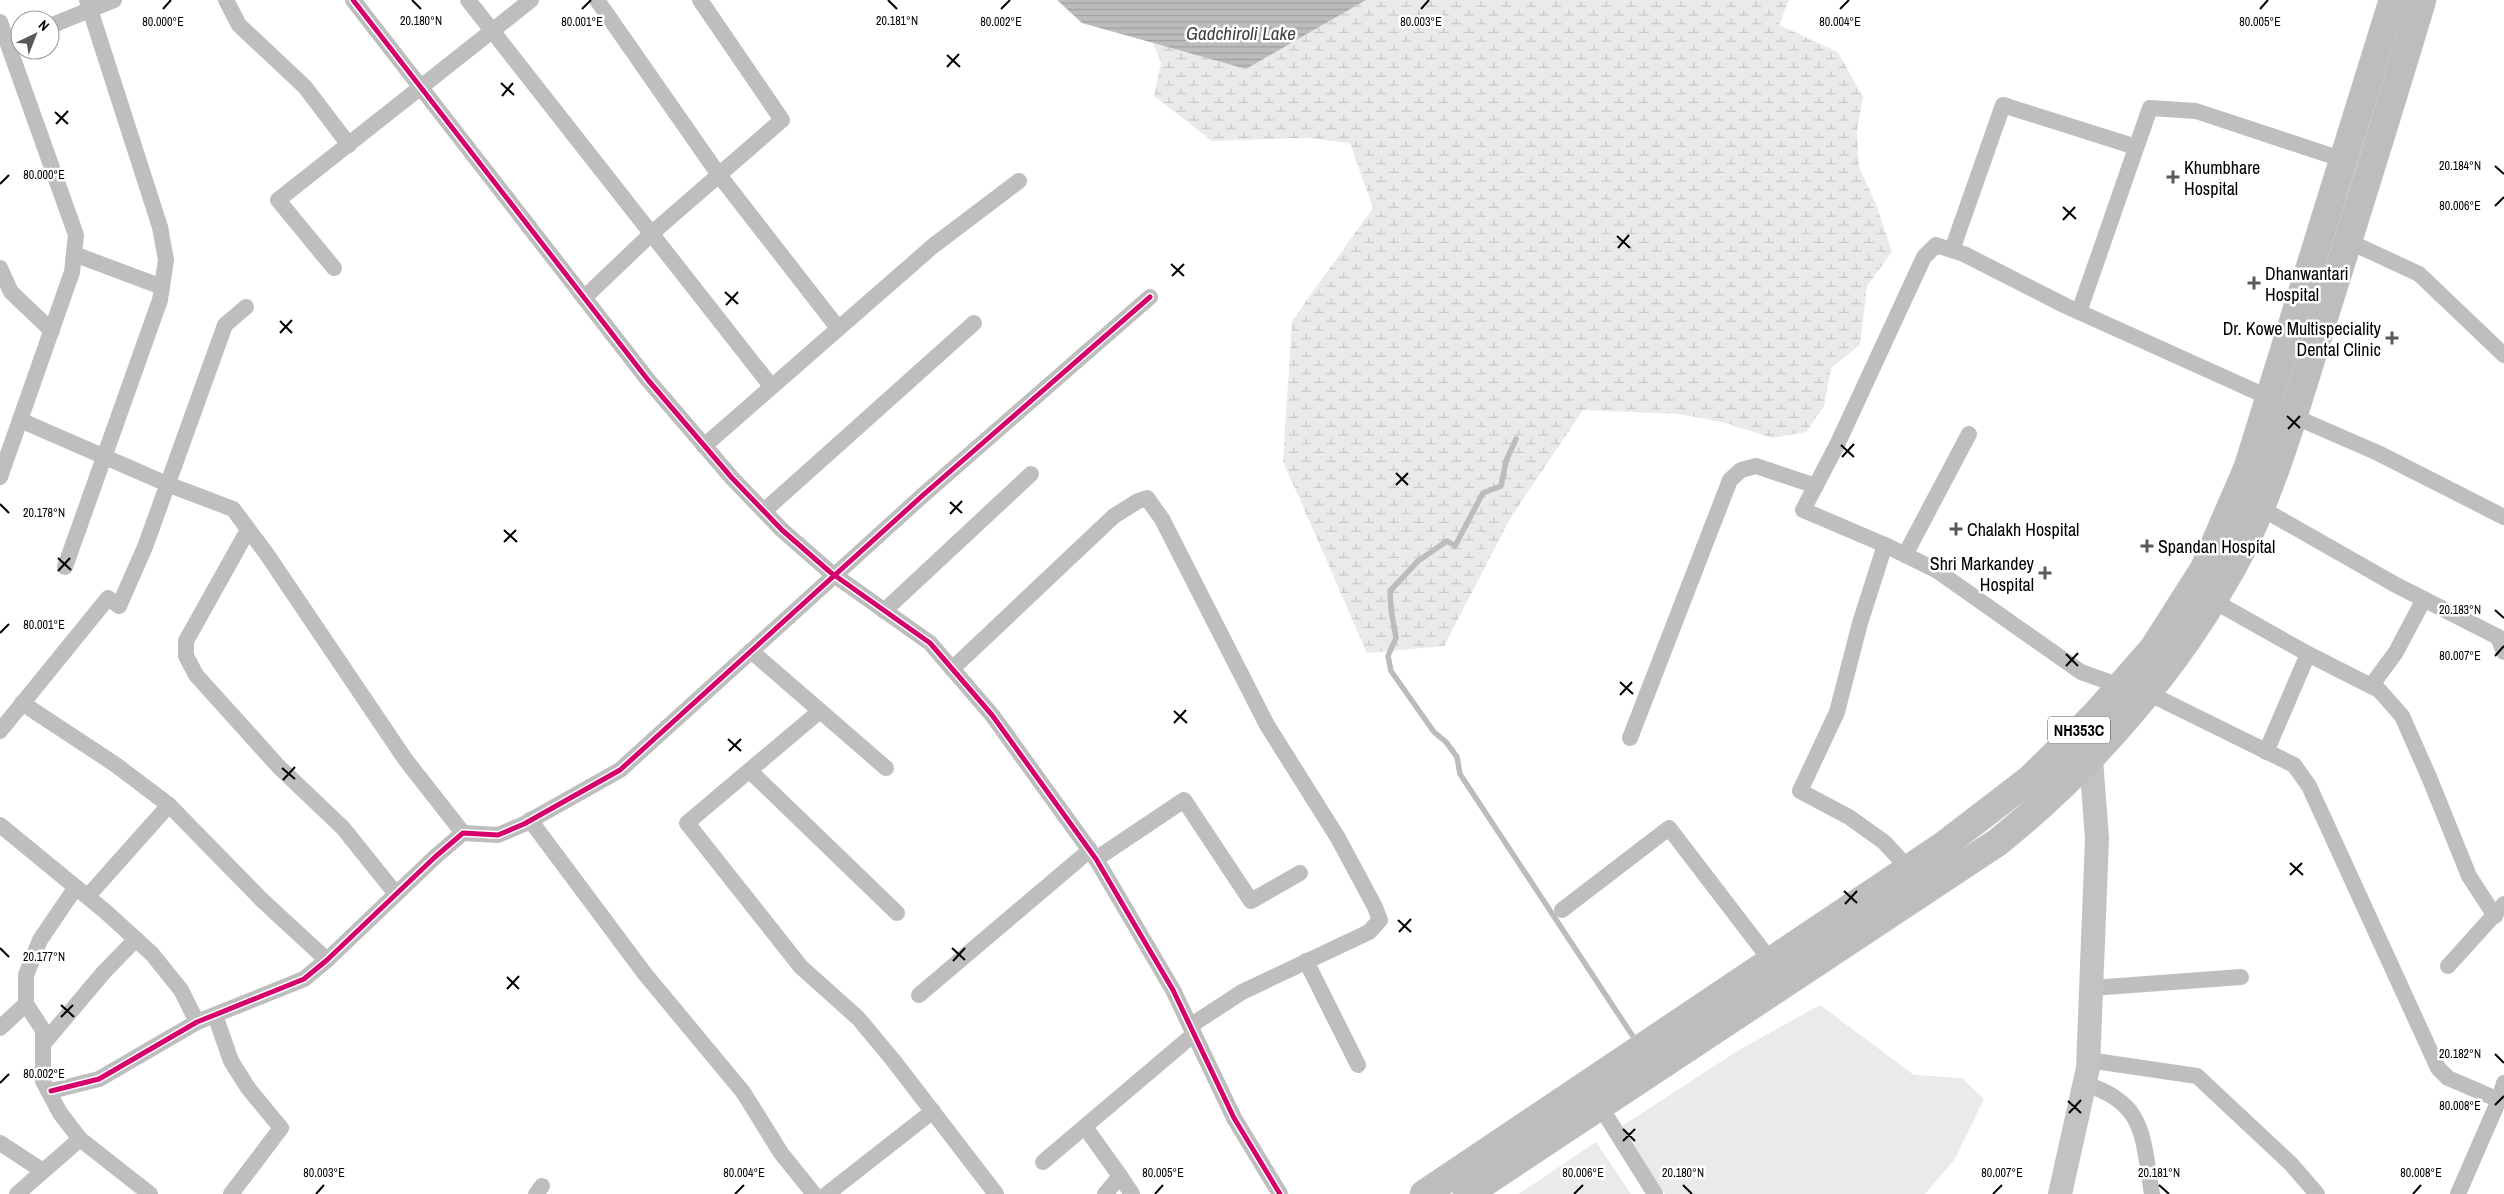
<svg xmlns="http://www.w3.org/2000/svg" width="2504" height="1194" viewBox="0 0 2504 1194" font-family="'Archivo Narrow',sans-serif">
	<defs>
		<pattern id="wetland-marsh" width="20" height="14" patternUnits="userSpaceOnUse" patternTransform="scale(1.25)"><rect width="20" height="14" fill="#eaeaea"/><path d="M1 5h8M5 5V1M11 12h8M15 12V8" fill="none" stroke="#c7c7c7"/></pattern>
		<pattern id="water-rules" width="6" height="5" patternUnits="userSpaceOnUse" patternTransform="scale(1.25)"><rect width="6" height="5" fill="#bcbcbc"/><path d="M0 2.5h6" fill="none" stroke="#a0a0a0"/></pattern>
	</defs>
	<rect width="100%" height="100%" fill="#fff"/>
	<g fill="#eaeaea">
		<polygon points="1820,1005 1914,1075 1962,1078 1984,1099 1955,1159 1925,1194 1665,1194 1619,1128 1739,1050"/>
		<polygon points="1596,1142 1631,1194 1519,1194"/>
	</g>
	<polygon fill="url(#wetland-marsh)" points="1366,0 1789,0 1779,25 1838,52 1863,97 1857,131 1859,167 1876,204 1892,252 1867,286 1860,345 1831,368 1824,406 1806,432 1773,438 1725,423 1680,414 1583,410 1511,517 1444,646 1367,653 1283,461 1292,321 1373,208 1350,143 1306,138 1212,141 1154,96 1161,63 1153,43 1246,69"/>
	<polygon fill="url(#water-rules)" points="1057,0 1366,0 1246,69 1082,23"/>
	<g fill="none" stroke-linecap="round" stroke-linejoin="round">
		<polyline stroke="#bcbcbc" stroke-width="5.5" points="1516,439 1506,461 1501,486 1483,493 1455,546 1447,541 1418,561 1390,591 1391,609 1396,638 1388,656 1391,671 1434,732 1446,742 1457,757 1460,774 1636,1041"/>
		<g stroke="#dbdbdb" stroke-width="29">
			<g id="highway">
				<polyline points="1424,1194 1944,845 2030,779 2095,715 2153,649 2204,569 2248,467 2393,0"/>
				<path d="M1467,1194L1998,842C2093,765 2172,675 2232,568C2271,497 2295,410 2319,333C2354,222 2389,111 2422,0"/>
			</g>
		</g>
		<g stroke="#bebebe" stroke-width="16">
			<polyline points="226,0 239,25 305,87 349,145"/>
			<polyline points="353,0 648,380 732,478 782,530 830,572 930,643 992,715 1096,859 1173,990 1234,1118 1280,1194"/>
			<polyline points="468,0 771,386"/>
			<polyline points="597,0 719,175 838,328"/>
			<polyline points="0,22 76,235 72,272 0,477"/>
			<polyline points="50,26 114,0"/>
			<polyline points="2348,241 2419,274 2504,355"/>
			<polyline points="1952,250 2003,105 2136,147"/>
			<polyline points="74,254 162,287"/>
			<polyline points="0,268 11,292 52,331"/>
			<polyline points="334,268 278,200 531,0"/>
			<polyline points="584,298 651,234 782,120 700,0"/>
			<polyline points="2079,312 2150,108 2196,111 2344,160"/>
			<polyline points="2293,416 2378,453 2504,517"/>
			<polyline points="20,420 167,484 233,509 266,553 405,759 463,833"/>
			<polyline points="704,446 933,246 1019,181"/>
			<polyline points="2259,507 2396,585 2498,637 2504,652"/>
			<polyline points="764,511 974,323"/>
			<polyline points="248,530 186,641 186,656 196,675 279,767 343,828 396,894"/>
			<polyline points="1885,545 1860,623 1837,712 1800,791 1849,817 1884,842 1909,869"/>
			<polyline points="1905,555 1969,434"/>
			<polyline points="65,567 160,300 166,260 160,227 87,0"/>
			<polyline points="2212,600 2308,654 2379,690 2402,716 2429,777 2469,876 2495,916"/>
			<polyline points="884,611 1031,474"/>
			<polyline points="751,651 886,768"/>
			<polyline points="952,669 1114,516 1138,501 1147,498 1162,519 1267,725 1338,838 1375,907 1380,920 1369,932 1242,992 1190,1026"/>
			<polyline points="2120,686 2081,672 1936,570 1885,545 1803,510 1837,445 1924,257 1936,245 1964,254 2066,306 2270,398"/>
			<polyline points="2371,686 2396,652 2424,599"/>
			<polyline points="2148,693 2294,765 2309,786 2438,1068 2448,1078 2499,1100"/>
			<polyline points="22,703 116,765 169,805"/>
			<polyline points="820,711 687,823 801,967 858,1018 893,1060 996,1194"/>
			<polyline points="0,731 108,598 119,606 145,547 225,325 246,307"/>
			<polyline points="1630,738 1730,480 1741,470 1756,466 1816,486"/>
			<polyline points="2266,752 2308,654"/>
			<polyline points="750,771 897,913"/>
			<polyline points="530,820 645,974 743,1092 781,1153 814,1194"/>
			<polyline points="0,825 106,912 152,954 181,990 197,1022"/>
			<polyline points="1096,859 1184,800 1251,901 1300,873"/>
			<polyline points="76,887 40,940 26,975 26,1004 43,1030 43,1081 60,1113 80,1139 150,1194"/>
			<polyline points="88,896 169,805 261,899 327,960"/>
			<polyline points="1562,910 1669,828 1771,961"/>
			<polyline points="1306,961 1358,1065"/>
			<polyline points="2448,966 2504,904"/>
			<polyline points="2092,988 2241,977"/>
			<polyline points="919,995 1090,850"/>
			<polyline points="215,1015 231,1061 248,1088 281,1128 231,1194"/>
			<polyline points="0,1028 26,1004"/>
			<polyline points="44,1043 104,972 136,939"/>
			<polyline points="2088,1060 2197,1076 2291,1164 2317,1194"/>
			<path d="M2085,1084C2147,1103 2142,1138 2152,1194"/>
			<polyline points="51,1091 99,1079 197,1022 304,979 327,960 435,857 463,833 498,835 524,824 620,770 922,496 1150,297"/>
			<polyline points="1600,1106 1655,1194"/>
			<polyline points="1085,1127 1120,1176"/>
			<polyline points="0,1143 43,1171"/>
			<polyline points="1043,1162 1194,1034"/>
			<polyline points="17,1194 80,1139"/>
			<polyline points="536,1194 542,1186"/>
			<polyline points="827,1194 933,1111"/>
			<polyline points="1105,1194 1120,1176 1132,1194"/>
			<polyline points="2458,1194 2499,1100 2504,1083"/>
		</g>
		<polyline stroke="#c2c2c2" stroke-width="24" points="2060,1194 2088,1068 2097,838 2091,759"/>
		<use href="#highway" stroke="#bdbdbd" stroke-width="28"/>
		<g stroke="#fff" stroke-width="8">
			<g id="cycleway">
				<polyline points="353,0 648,380 732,478 782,530 830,572 930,643 992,715 1096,859 1173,990 1234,1118 1280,1194"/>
				<polyline points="51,1091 99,1079 197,1022 304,979 327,960 435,857 463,833 498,835 524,824 620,770 922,496 1150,297"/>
			</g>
		</g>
		<use href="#cycleway" stroke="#d6006c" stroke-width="5"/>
	</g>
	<path fill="none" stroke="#000" stroke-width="2" d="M412,0L421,9M888,0L897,9M163,9L171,0M582,9L591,0M1001,9L1010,0M1421,9L1429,0M1840,9L1849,0M2260,9L2268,0M947,55L960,67M947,67L959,54M501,83L514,95M502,96L513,83M55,112L68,124M56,124L68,111M2495,166L2504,174M0,184L9,175M2495,206L2504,197M2063,207L2076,219M2063,220L2075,207M1617,236L1630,248M1618,248L1629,235M1171,264L1184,276M1172,276L1184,264M725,292L738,304M726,305L738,292M280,321L292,333M280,333L292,320M2287,416L2300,428M2288,429L2300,416M1841,445L1854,457M1842,457L1854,444M1396,473L1408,485M1396,485L1408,473M950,502L962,513M0,504L9,513M950,514L962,501M504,530L517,542M504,542L516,530M58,558L71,570M58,571L70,558M2495,610L2504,618M0,633L9,624M2066,654L2078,666M2495,656L2504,646M2066,666L2078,653M1620,682L1633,694M1620,695L1632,682M1174,711L1187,723M1174,723L1186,710M728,739L741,751M729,751L741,739M282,768L295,779M283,780L295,767M2290,863L2303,875M2290,875L2302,863M1844,891L1857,903M1845,904L1857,891M1398,920L1411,932M1399,932L1411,919M0,948L9,957M952,948L965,960M953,961L965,948M507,977L519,989M507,989L519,976M61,1005L74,1017M61,1017L73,1005M2495,1054L2504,1063M0,1083L9,1074M2068,1101L2081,1113M2495,1105L2504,1096M2069,1113L2081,1100M1623,1129L1635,1141M1623,1141L1635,1129M1683,1185L1692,1194M2159,1185L2169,1194M316,1194L324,1185M735,1194L744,1185M1155,1194L1163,1185M1574,1194L1583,1185M1993,1194L2002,1185M2413,1194L2421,1185"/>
	<g fill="#595959" stroke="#fff" stroke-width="2">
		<path d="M2170.5 169.5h5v5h5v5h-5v5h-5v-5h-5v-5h5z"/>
		<path d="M2251.5 275.5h5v5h5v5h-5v5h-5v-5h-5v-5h5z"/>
		<path d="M2389.5 330.5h5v5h5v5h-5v5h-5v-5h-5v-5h5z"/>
		<path d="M1953.5 521.5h5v5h5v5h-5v5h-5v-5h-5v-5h5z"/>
		<path d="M2144.5 538.5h5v5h5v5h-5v5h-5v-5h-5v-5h5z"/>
		<path d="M2042.5 565.5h5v5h5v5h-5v5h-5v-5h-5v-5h5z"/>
	</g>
	<g text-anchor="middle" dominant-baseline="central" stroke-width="5" stroke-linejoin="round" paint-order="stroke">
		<rect fill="#fff" stroke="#4c4c4c" stroke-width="1" x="2048" y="716.5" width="62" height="27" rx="4"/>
		<g font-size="16" font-weight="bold" fill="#000">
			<text x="2079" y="730">NH353C</text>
		</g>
		<g font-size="18" fill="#000" stroke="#fff" text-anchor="start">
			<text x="2184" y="167">Khumbhare<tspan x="2184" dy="21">Hospital</tspan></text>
			<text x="2265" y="273">Dhanwantari<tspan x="2265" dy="21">Hospital</tspan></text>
			<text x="2381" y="328" text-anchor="end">Dr. Kowe Multispeciality<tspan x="2381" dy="21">Dental Clinic</tspan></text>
			<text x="1967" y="529">Chalakh Hospital</text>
			<text x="2158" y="546">Spandan Hospital</text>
			<text x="2034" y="563" text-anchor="end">Shri Markandey<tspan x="2034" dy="21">Hospital</tspan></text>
		</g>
		<g font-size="19" font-style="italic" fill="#414141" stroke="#fff">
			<text x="1241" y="33">Gadchiroli Lake</text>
		</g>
	</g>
	<g font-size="12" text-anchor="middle" fill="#000" stroke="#fff" stroke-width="5" stroke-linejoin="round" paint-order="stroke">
		<text x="421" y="25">20.180°N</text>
		<text x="897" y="25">20.181°N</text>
		<text x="1001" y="26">80.002°E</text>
		<text x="1840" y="26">80.004°E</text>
		<text x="163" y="26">80.000°E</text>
		<text x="582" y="26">80.001°E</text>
		<text x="1421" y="26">80.003°E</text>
		<text x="2260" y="26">80.005°E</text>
		<text x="2460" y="170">20.184°N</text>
		<text x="44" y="179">80.000°E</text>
		<text x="2460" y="210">80.006°E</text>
		<text x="44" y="517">20.178°N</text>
		<text x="2460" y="614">20.183°N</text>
		<text x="44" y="629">80.001°E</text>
		<text x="2460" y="660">80.007°E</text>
		<text x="44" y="961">20.177°N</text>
		<text x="2460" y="1058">20.182°N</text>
		<text x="44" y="1078">80.002°E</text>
		<text x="2460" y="1110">80.008°E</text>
		<text x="324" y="1177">80.003°E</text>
		<text x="744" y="1177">80.004°E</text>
		<text x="1163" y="1177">80.005°E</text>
		<text x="1583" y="1177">80.006°E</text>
		<text x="2002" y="1177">80.007°E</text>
		<text x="2421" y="1177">80.008°E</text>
		<text x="1683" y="1177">20.180°N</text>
		<text x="2159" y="1177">20.181°N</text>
	</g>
	<g transform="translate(35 35) rotate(43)"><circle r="24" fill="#ffffff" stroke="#999999"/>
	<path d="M0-4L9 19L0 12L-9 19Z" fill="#595959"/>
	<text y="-8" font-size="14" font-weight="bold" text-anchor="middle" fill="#000000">N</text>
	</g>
</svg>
